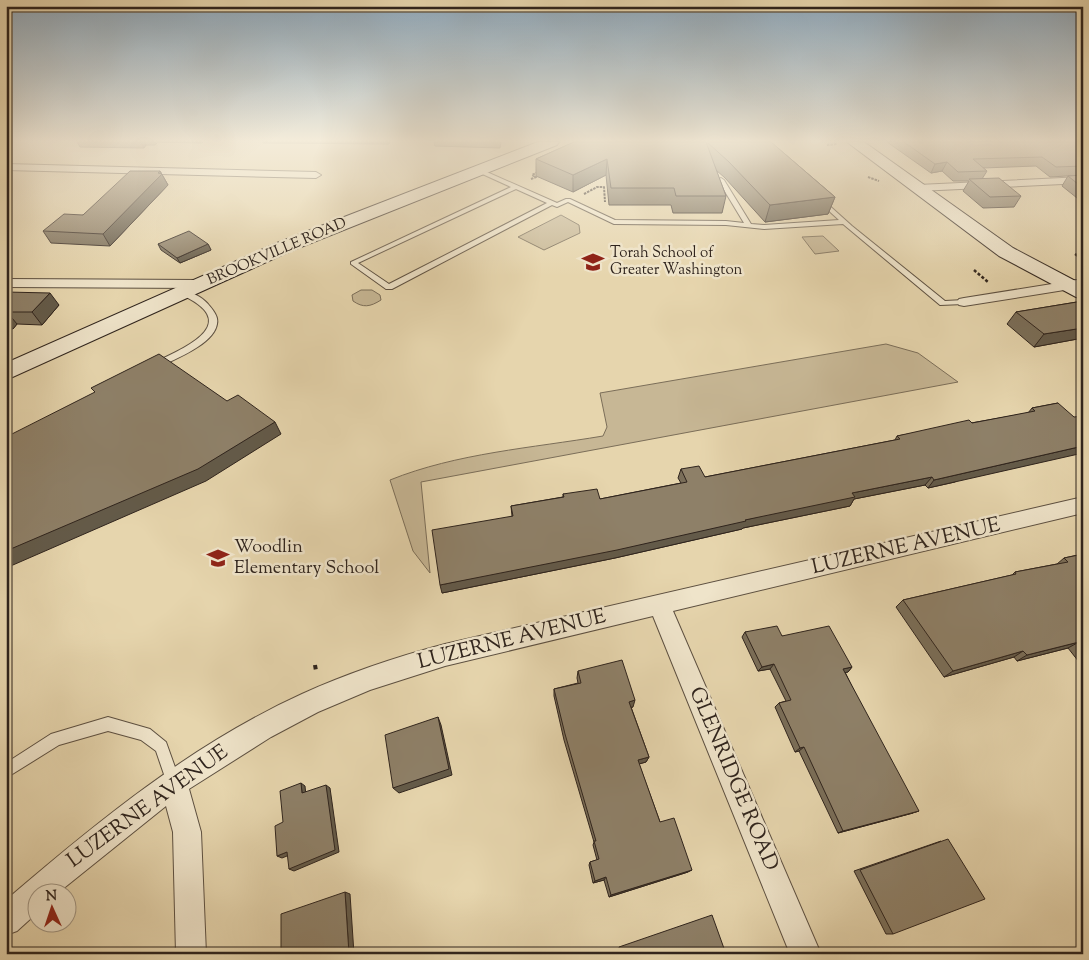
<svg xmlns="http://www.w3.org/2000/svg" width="1089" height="960" viewBox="0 0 1089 960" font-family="'Sorts Mill Goudy',serif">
	<rect width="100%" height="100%" fill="#e6d5ad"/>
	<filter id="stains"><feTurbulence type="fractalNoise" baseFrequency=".004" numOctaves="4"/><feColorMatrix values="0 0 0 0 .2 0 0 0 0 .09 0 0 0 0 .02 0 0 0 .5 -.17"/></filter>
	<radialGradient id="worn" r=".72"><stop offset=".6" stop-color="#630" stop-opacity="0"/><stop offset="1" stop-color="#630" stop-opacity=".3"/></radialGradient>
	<g fill="#c7b795" stroke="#7b6e59">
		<polygon points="561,215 579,225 580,233 544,250 518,237"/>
		<polygon points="823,236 839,251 815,254 802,237"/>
		<path d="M361,290H372L380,295L381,300C370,307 363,308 353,301L352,295Z"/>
		<path d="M886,344L918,353L958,382L421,482L430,573L413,551L390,480C457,453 532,448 603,436L607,427L600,393Z"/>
	</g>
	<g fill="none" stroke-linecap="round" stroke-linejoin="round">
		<g stroke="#5d5041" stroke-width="2">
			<g id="lane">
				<path d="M480,169L557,203L566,199H570L615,220L726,221L744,223L718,180L721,178L724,180L751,224L764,225L839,220L817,200L822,199L852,226L945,301L964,300L968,302L964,304L940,305L843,224L764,229L726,225L614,224L568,202L557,207L552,205L392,289H386L351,264V262L511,187L478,172V170ZM516,189L547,203L389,284L358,263Z"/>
				<path d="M180,290C189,290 202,297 208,304C212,309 219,316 217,324C214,344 175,359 159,367H153V363C187,347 244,323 180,294Z"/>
				<polygon points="108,717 150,729 166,742 181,784 179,789 174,791 169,789 156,751 141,740 108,731 59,745 6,778 6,763 51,734"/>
			</g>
		</g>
		<g stroke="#5d5041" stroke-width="2">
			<g id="street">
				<polygon points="6,164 316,172 321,175 316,178 6,170"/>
				<polygon points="1083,177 1083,183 918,191 912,188 918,185"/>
				<polygon points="6,279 200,280 207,284 200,288 6,287"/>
				<polygon points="1083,279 1083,287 964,306 959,305 957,302 959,299 964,298"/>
				<path d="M1083,497V513L673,611L821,954H790L653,616L445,666L370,690L318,712L271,737L189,789L201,832L206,954H176L173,832L166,806L59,892H38V912L17,931L6,935V900C97,822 192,744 302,694C348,673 396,657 445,644Z"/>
			</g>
		</g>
		<g stroke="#2f241d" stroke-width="2">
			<g id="secondary">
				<polygon points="538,142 559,142 557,145 291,251 6,380 6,363 277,243"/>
				<polygon points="847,142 864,142 1013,248 1083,285 1083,299 1076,297 999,256"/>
			</g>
		</g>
		<g stroke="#2f241d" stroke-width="2" stroke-dasharray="2.5 1" stroke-linecap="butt">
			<polyline points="827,145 837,144"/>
			<polyline points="868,177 879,181"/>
			<polyline points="531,179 536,177 532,175 538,172"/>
			<polyline points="584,194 597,187 604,187 605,202"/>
		</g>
		<g stroke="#2f241d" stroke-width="2.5" stroke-dasharray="3 2" stroke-linecap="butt">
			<polyline points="1075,254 1083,259"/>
			<polyline points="974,270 988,282"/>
		</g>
		<polyline stroke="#2f241d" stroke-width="4" stroke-dasharray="4.5 3" stroke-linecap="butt" points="315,665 316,671"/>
		<use href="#lane" fill="#efe4ca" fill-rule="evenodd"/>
		<use href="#street" fill="#efe4ca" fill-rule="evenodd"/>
		<use href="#secondary" fill="#efe4ca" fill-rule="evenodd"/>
	</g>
	<g fill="#7a6e59" stroke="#2f241d">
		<polygon points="77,142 203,142 202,143 158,142 155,145 146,145 144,148 80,147"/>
		<polygon points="263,142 390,142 389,144 263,143"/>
		<polygon points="434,142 501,142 500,148 435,146"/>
		<polygon points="574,142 771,142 835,197 828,214 765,222 725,178 716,170 726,196 722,213 673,213 671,205 609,205 606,175 573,192 536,176 536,159"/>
		<polygon points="887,142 1083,142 1083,175 1050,177 1036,166 983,168 987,171 982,179 1021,196 1014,207 983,208 963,191 969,181 953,181 942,171 931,173"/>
		<polygon points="160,171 168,185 110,246 51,243 43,231 83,215"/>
		<polygon points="1083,175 1083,202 1082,202 1062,186 1068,176"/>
		<polygon points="158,244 208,244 211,250 180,263 161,250"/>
		<polygon points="6,292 59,305 42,325 17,324 13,329 6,329"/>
		<polygon points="1083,301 1083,338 1034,347 1007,324 1016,312"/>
		<polygon points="1058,403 955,482 928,488 925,485 854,499 850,506 743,528 742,529 615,558 442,593 512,516 511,506 563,497 563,494 600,499 681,483 678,478 681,469 705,477 895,440 897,436 1028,413 1032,408"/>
		<polygon points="1083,554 1083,662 1079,662 1068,648 1017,661 1014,657 944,677 896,607 903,600 1012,575 1015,572 1057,564 1064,558"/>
		<polygon points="745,632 782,636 852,667 848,672 845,672 913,813 838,833 799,751 795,752 775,707 779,703 786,701 770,669 758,671 742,637"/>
		<polygon points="578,671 633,707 631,707 649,757 646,762 639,764 660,822 688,872 609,897 604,880 593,883 589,865 590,862 597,860 593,845 594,842 564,740 554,696 554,689 578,683 577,678"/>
		<polygon points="941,841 893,934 886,934 854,871"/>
	</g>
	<g fill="#635a49" stroke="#2f241d">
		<polygon points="141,142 145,142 146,145 144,148"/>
		<polygon points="607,159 606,175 573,192 573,175"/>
		<polygon points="947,162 942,171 931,173 935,164"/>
		<polygon points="160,171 168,185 110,246 103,234"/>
		<polygon points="835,197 828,214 765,222 770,205"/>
		<polygon points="208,244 211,250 180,263 177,258"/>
		<polygon points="50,293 59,305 42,325 32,312"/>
		<polygon points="7,312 17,324 13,329 6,321 6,313"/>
		<polygon points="1083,328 1083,338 1034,347 1044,334"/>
		<polygon points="275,422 281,434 206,481 6,568 6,551"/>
		<polygon points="1083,446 1083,453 928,488 934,480"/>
		<polygon points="932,477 925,485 854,499 850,506 743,528 742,529 615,558 442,593 440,585 745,520 852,493"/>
		<polygon points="1079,642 1068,648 1017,661 1027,655"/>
		<polygon points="1023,651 1014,657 944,677 953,671"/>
		<polygon points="774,664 770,669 758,671 762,667"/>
		<polygon points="852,667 848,672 838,674 843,669"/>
		<polygon points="635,700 633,707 627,708 629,702"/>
		<polygon points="438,717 441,725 452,775 399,793 393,788"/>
		<polygon points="804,747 799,751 795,752 800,748"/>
		<polygon points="649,757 646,762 635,765 638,760"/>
		<polygon points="301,783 305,786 306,796 302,793"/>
		<polygon points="326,785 330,788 339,852 294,871 289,869"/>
		<polygon points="919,811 913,813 838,833 843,831"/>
		<polygon points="287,852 292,854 282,858 277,856"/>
		<polygon points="692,870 688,872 609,897 611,895"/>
		<polygon points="606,877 604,880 593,883 595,881"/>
		<polygon points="345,892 350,894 354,954 349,954"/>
	</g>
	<g fill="#8e8068" stroke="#2f241d">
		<polygon points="574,142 706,142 726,196 676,196 674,188 611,188 607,159 573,175 536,159"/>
		<polygon points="707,142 771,142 835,197 770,205 729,162"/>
		<polygon points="904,142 1083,142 1083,166 1056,167 1042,157 973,159 987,171 958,172 947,162 935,164"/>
		<polygon points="130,171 160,171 158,173 162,174 103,234 43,231 64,214 83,215"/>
		<polygon points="1083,175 1083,188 1068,176"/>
		<polygon points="999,178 1021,196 990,197 969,179"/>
		<polygon points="189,231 208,244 177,258 158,244"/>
		<polygon points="6,292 50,293 32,312 7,312 6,313"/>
		<polygon points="1083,301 1083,328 1044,334 1016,312"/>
		<polygon points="159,354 227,401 238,395 275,422 198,469 6,551 6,437 95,392 91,388"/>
		<polygon points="1058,403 1074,417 1083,416 1083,446 934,480 932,477 852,493 855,497 745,520 746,521 617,550 440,585 432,530 513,516 511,506 564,497 563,494 597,489 600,499 687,482 681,469 699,466 705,477 900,439 897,436 969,420 972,423 1035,411 1032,408"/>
		<polygon points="1083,554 1083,647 1079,642 1027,655 1023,651 953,671 903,600 1016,574 1015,572 1068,562 1064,558"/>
		<polygon points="777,626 782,636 829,626 852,667 843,669 919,811 843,831 804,747 800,748 779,703 791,700 774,664 762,667 745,632"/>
		<polygon points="622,660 635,700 629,702 649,757 638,760 660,822 674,818 692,870 611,895 606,877 595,881 590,862 599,859 594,841 596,841 565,734 554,689 581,683 578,671"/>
		<polygon points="438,717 449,769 393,788 385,735"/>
		<polygon points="301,783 302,793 326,785 335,850 289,869 287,852 277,856 275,826 283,822 280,791"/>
		<polygon points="948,839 985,899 893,934 860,870"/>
		<polygon points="345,892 349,954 281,953 281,914"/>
		<polygon points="712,915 726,954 620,954 619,947"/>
	</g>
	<linearGradient id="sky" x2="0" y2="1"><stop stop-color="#8ea9bd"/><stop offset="0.51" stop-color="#f4ecda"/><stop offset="1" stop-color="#f4ecda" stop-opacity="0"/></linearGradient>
	<rect width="1089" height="276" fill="url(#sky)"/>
	<defs>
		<g id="school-bare" transform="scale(1.725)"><path d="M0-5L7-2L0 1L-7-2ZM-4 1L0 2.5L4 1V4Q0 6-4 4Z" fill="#8f2418" stroke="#efe4ca" stroke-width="2.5" paint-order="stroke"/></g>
	</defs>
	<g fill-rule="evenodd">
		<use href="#school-bare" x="593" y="262"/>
		<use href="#school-bare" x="218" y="558"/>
	</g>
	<g text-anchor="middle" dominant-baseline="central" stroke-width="5" stroke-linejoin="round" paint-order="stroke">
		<g font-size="15" fill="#2f241d" stroke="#efe4ca">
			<text transform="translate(277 252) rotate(-23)">BROOKVILLE ROAD</text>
		</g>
		<g font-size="15" fill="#2f241d" stroke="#efe4ca" text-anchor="start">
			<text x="610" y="253">Torah School of<tspan x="610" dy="17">Greater Washington</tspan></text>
		</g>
		<g font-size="18" fill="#2f241d" stroke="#efe4ca" text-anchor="start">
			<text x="234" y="548">Woodlin<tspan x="234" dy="21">Elementary School</tspan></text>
		</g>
		<g font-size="21" fill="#2f241d" stroke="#efe4ca">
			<text transform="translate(906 547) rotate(-13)">LUZERNE AVENUE</text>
			<text transform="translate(512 640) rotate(-14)">LUZERNE AVENUE</text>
			<text transform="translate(733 779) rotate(67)">GLENRIDGE ROAD</text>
			<text transform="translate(148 807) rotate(-36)">LUZERNE AVENUE</text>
		</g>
	</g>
	<rect width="1089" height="960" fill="none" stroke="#e6d5ad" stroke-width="25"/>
	<rect x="8" y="8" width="1074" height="945" fill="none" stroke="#2f241d" stroke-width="2.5"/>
	<rect x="12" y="12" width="1064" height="935" fill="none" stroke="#2f241d"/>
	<g transform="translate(52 908) rotate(357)"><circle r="24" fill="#efe4ca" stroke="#a29785"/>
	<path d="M0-4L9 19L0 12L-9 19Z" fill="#8f2418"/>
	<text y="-8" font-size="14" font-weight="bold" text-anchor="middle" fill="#2f241d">N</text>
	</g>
	<rect width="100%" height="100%" filter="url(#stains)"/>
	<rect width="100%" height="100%" fill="url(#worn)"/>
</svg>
